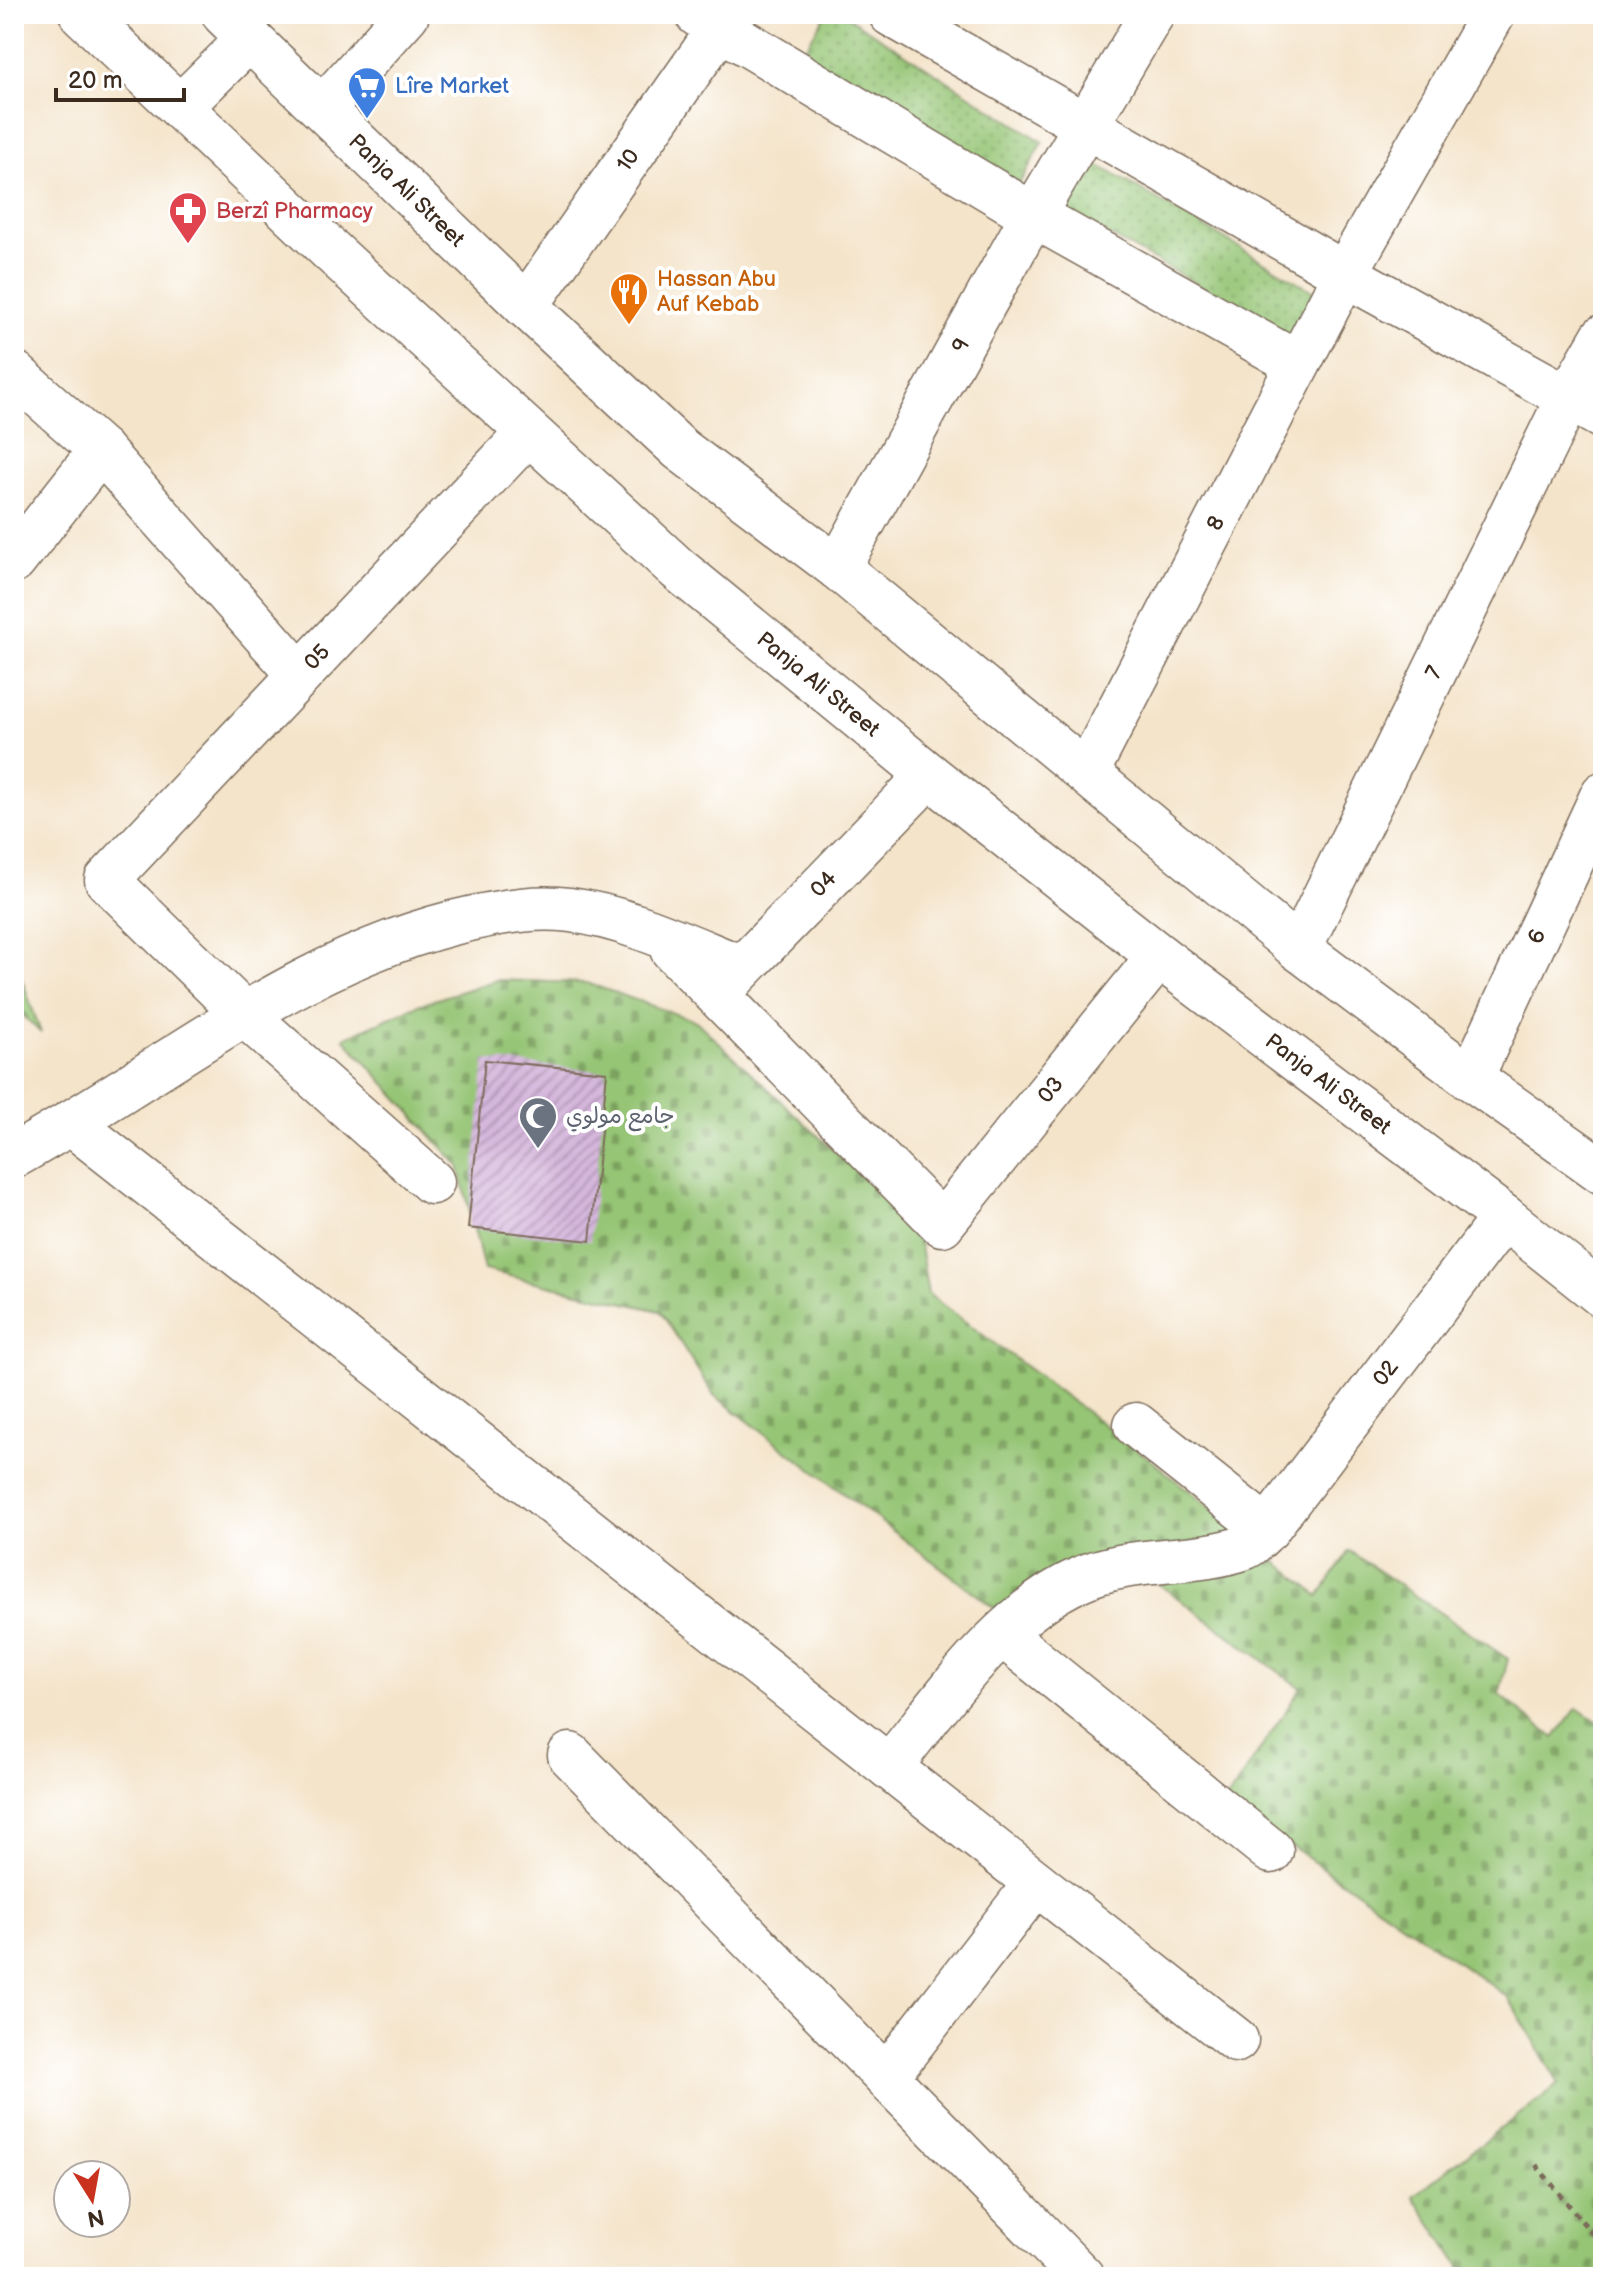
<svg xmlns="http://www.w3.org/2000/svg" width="1617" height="2291" viewBox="0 0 1617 2291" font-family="'Balsamiq Sans','Playpen Sans Arabic',sans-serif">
	<defs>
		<pattern id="cemetery-stones" width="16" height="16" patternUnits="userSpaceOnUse" patternTransform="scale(2)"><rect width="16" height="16" fill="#95c574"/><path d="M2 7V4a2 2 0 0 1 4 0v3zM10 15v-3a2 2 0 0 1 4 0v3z" fill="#7ba05f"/></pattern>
		<pattern id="garden-dots" width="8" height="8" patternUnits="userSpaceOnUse" patternTransform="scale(2)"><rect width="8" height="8" fill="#95c574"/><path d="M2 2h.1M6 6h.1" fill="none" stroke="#7ba05f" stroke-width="1.8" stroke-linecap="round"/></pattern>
		<pattern id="building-hatch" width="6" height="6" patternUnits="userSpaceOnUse" patternTransform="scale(2)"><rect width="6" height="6" fill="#d6b7dd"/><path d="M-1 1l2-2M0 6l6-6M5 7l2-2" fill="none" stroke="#af95b3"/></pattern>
	</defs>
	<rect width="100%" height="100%" fill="#fff"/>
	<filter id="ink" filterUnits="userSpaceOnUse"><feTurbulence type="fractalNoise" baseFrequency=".0125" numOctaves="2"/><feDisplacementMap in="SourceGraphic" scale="16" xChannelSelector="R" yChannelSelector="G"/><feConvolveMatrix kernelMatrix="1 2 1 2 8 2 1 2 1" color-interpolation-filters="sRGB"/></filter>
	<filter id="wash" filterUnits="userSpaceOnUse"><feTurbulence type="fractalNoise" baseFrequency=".006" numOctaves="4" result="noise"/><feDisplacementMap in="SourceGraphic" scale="32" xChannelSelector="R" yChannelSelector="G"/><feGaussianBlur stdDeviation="1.8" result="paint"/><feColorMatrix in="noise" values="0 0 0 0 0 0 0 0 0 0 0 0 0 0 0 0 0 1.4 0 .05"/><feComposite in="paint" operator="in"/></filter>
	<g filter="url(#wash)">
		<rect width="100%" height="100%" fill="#f4e4ca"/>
		<g fill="url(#cemetery-stones)" stroke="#687849" stroke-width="2">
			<polygon points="14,957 41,1033 14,1006"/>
			<polygon points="497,980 587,983 696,1021 917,1229 928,1294 1151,1460 1319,1596 1349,1551 1508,1659 1499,1694 1554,1738 1577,1708 1603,1725 1603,2277 1467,2277 1413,2196 1559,2084 1508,1997 1226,1801 1301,1688 1156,1582 1103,1583 1057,1608 1034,1638 714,1395 660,1311 484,1270 459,1166 344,1038 418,1005"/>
		</g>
		<g fill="url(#garden-dots)" stroke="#687849" stroke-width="2">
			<polygon points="826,14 843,14 1043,142 1019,184 802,53"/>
			<polygon points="1091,161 1315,292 1291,336 1062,209"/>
		</g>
		<g id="blocks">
			<polygon fill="url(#building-hatch)" points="485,1060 607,1072 590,1241 468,1228"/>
		</g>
	</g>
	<g filter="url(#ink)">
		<use href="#blocks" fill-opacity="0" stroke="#7c6b5a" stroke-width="2"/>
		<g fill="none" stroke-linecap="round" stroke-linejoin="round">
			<g stroke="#7c6b5a" stroke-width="47">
				<g id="minor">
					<polyline points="697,14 1033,215 1298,364"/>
					<polyline points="891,14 1345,274 1603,417"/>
					<polyline points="323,108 407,14"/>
					<path id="s1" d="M526,306L730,14"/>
					<polyline points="14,373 101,450 300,675"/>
					<polyline points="14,561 101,450"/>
					<path id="s2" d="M838,568L1033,215L1152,14"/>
					<path id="s3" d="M1087,772L1345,274L1493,14"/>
					<path id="s4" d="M672,949L942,1224L1159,956"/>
					<path id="s5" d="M1299,949L1569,396L1603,337"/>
					<path id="s6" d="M722,989L929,775"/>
					<path id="s7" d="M1471,1078L1603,794"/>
					<polyline points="72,1124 1236,2040"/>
					<path d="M14,1156C164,1073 303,954 474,918C506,911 537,906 570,910C627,917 689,947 742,968"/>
					<path id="s8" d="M432,1182L244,1014L107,880L528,433"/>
					<polyline points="1136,1425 1267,1529"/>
					<polyline points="1003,1635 1271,1851"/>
					<polyline points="570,1755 1082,2277"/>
					<path id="s9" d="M889,1767C944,1700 998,1616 1080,1579C1130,1556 1193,1565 1243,1548C1252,1545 1260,1535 1267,1529L1504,1217"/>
					<polyline points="886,2077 1036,1883"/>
				</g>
			</g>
			<g stroke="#7c6b5a" stroke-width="47">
				<g id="major">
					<path id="s10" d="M82,14L329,249L678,569L929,775L1159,956L1504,1217L1603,1296"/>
					<path id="s11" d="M224,14L526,306L680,449L838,568L1299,949L1471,1078L1603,1172"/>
					<polyline points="180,107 250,38"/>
				</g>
			</g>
			<polyline stroke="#7c6b5a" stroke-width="5" stroke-dasharray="6 6" stroke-linecap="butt" points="1536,2165 1603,2247"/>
			<use href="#minor" stroke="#fff" stroke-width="44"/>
			<use href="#major" stroke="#fff" stroke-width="44"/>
		</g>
	</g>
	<defs>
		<g id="supermarket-pin" transform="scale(2)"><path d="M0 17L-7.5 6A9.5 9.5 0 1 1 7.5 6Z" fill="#3f7fe0" stroke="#fff"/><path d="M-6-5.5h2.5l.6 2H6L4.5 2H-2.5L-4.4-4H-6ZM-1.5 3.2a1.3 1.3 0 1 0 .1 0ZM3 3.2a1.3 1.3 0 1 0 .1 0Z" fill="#fff"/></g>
		<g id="pharmacy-pin" transform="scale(2)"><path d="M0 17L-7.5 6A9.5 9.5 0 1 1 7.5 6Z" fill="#e0444e" stroke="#fff"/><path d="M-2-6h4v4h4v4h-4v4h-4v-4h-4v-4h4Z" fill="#fff"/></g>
		<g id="restaurant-pin" transform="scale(2)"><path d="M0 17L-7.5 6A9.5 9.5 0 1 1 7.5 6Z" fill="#e8710a" stroke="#fff"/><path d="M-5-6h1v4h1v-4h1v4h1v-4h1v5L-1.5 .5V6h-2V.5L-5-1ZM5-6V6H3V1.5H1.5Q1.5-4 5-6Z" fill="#fff"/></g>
		<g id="mosque-pin" transform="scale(2)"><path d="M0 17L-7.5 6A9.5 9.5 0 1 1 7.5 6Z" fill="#6b7280" stroke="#fff"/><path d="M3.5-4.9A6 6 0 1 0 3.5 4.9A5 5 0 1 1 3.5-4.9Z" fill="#fff"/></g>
	</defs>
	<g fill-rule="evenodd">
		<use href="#supermarket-pin" x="367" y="86"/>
		<use href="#pharmacy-pin" x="188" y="211"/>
		<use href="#restaurant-pin" x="629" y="292"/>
		<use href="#mosque-pin" x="538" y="1116"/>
	</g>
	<g text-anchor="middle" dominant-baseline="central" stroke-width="8" stroke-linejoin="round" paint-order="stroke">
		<g font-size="22" fill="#366cbe" stroke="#fff" text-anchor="start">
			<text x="395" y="86">Lîre Market</text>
		</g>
		<g font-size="22" fill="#3b2a1e" stroke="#fff">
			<text stroke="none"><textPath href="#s1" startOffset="178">10</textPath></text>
			<text stroke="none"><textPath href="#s11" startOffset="254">Panja Ali Street</textPath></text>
			<text stroke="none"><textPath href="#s2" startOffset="254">9</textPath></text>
			<text stroke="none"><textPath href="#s3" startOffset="280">8</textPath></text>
			<text stroke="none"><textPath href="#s8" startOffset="750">05</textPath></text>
			<text stroke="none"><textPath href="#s5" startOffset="308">7</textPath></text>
			<text stroke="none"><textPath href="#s10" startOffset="996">Panja Ali Street</textPath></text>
			<text stroke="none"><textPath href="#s6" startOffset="146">04</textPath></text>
			<text stroke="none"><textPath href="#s7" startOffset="156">6</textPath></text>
			<text stroke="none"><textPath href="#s10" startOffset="1644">Panja Ali Street</textPath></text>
			<text stroke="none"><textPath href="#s4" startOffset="558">03</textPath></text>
			<text stroke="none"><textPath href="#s9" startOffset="664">02</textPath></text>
		</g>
		<g font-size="22" fill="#be3a42" stroke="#fff" text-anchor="start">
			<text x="216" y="211">Berzî Pharmacy</text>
		</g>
		<g font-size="22" fill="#c56008" stroke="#fff" text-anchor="start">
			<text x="657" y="279">Hassan Abu<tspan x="657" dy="25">Auf Kebab</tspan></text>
		</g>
		<g font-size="22" fill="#5b616d" stroke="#fff" text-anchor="start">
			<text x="566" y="1116">جامع مولوي</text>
		</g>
	</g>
	<rect width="1617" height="2291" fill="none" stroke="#fff" stroke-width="48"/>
	<g transform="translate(92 2199) rotate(169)"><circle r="38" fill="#ffffff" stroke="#b1aaa5" stroke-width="2"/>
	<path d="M0-6L14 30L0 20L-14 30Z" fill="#c8321e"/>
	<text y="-12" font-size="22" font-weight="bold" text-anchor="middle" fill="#3b2a1e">N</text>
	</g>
	<path d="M56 88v12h128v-12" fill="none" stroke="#3b2a1e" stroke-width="4"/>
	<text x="68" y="88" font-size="24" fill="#3b2a1e" stroke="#ffffff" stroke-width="6" paint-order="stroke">20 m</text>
</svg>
